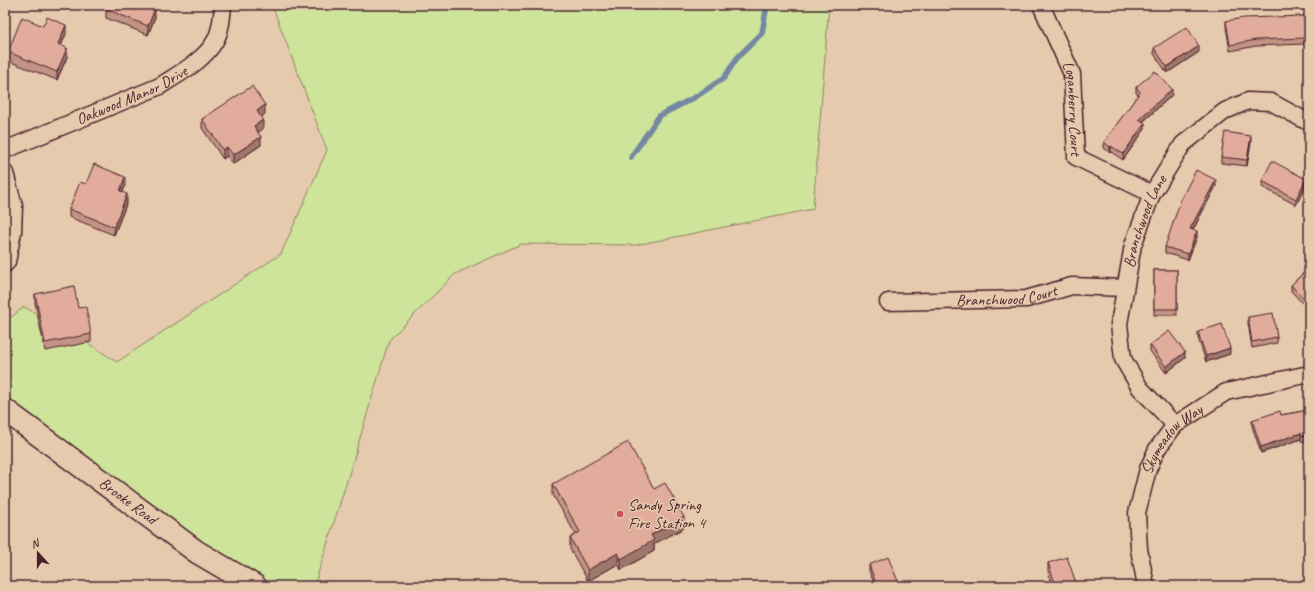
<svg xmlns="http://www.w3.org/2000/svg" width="1314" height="591" viewBox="0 0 1314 591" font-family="Caveat,sans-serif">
	<rect width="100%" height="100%" fill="#e6caad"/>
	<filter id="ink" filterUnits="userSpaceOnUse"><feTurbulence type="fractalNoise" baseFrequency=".025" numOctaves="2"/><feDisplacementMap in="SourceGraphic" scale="8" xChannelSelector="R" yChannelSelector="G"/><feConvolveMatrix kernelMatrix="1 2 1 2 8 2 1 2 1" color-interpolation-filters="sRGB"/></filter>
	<g filter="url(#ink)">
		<polygon fill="#cde49a" stroke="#8c8262" points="272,5 829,5 813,209 636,245 521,244 455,274 389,340 351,468 314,586 255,586 5,410 5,322 24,307 69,331 117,362 281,254 327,150"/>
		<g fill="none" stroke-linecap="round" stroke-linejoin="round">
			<polyline stroke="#7587a2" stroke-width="5.5" points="631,157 659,116 697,96 724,78 737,58 762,33 767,5"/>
			<g stroke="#4a1f2b" stroke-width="19">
				<g id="street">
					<path id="s1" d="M1041,5L1072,74L1076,157L1152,194"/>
					<path id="s2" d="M5,150L160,86C178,74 204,61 215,41C221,31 222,17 223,5"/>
					<polyline points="5,173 14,206 13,232 7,262 5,264"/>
					<path id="s3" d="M888,302L1026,299L1072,286L1125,288"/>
					<path id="s4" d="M1175,425L1140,388L1123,359L1119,324L1133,245L1152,194L1183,144L1225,111L1248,101L1271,102L1304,120"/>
					<path id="s5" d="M1146,586L1139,549L1137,513L1148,469L1157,449L1175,425L1226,392L1309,374"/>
				</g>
			</g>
			<g stroke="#4a1f2b" stroke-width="25">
				<g id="secondary">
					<path id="s6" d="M5,410L197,552L255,586"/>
				</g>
			</g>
			<use href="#street" stroke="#e6caad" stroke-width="16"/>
			<use href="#secondary" stroke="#e6caad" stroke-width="22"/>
		</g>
		<g fill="#c29485" stroke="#4a1f2b">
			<polygon points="107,5 154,5 153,8 155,17 148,35 106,18 106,9"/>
			<polygon points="1304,16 1305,44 1256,46 1230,51 1226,27 1226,21"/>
			<polygon points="43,26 66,34 61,46 67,57 57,80 8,61 8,52"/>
			<polygon points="1154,48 1199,52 1167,73 1154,54"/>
			<polygon points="1136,87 1172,95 1143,122 1145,129 1123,160 1111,152 1110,153 1104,148 1104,142 1138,95 1136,93"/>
			<polygon points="265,114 261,117 263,129 258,132 261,145 233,164 227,156 223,159 202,128 202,119"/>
			<polygon points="1251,142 1247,166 1221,163 1221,157"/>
			<polygon points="1262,181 1306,185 1296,205 1262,187"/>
			<polygon points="86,184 125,186 123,192 127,202 114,235 69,217 69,209"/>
			<polygon points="1216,186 1193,230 1197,237 1188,260 1165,253 1165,247"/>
			<polygon points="1309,268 1309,307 1307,308 1291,291 1291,285"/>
			<rect x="1154" y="270" width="23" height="45"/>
			<polygon points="35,294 78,308 91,334 91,342 45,351 35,303"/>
			<polygon points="1248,317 1277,337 1277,343 1252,348 1248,323"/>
			<polygon points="1198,332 1230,354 1206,362 1198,338"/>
			<polygon points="1150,345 1185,358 1166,373 1150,351"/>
			<polygon points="1309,410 1309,441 1302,442 1301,439 1261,453 1252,426 1252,420"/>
			<polygon points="553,484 654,489 684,528 654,544 654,551 621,570 618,564 588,581 570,549 570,538 576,535 553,495"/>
			<polygon points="1048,563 1077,586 1052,584 1048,572"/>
			<polygon points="869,565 900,586 875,586 869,571"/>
		</g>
		<g fill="#9e786c" stroke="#4a1f2b">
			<polygon points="151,5 154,5 150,15 150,7"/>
			<polygon points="155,9 155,17 148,35 148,26"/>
			<polygon points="66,25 66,34 58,53 58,44"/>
			<polygon points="1199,46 1199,52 1167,73 1167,67"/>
			<polygon points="67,48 67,57 57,80 57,72"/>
			<polygon points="1172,89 1172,95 1139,125 1139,119"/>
			<polygon points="265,105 265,114 257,120 257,111"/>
			<polygon points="263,120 263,129 254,135 254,126"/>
			<polygon points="1145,123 1145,129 1123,160 1123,154"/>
			<polygon points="1251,136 1251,142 1247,166 1247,160"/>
			<polygon points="261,137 261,145 233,164 233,155"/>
			<polygon points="1111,146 1111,152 1110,153 1110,147"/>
			<polygon points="227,147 227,156 223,159 223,150"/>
			<polygon points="125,177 125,186 120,200 120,191"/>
			<polygon points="1306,179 1306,185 1296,205 1296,199"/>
			<polygon points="1216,180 1216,186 1190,235 1190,229"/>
			<polygon points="127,194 127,202 114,235 114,227"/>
			<polygon points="1197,231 1197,237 1188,260 1188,254"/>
			<polygon points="1309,301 1309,307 1307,308 1307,302"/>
			<polygon points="1230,348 1230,354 1206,362 1206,356"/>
			<polygon points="1185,352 1185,358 1166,373 1166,367"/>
			<polygon points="1301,433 1301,439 1261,453 1261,447"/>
			<polygon points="684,517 684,528 654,544 654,551 621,570 621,559 651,535"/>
			<polygon points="618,553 618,564 588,581 588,570"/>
		</g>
		<g fill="#e1ac9b" stroke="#4a1f2b">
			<polygon points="107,5 151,5 150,7 155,9 148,26 106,9"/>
			<polygon points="1304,16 1305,38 1256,40 1230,45 1226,21 1244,18"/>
			<polygon points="22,17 43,26 47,17 66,25 58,44 67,48 57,72 8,52"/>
			<polygon points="1187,27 1199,46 1167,67 1154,48"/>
			<polygon points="1155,71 1172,89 1139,119 1145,123 1123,154 1111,146 1110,147 1104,142 1140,92 1136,87"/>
			<polygon points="252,86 265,105 257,111 263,120 254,126 261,137 233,155 227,147 223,150 202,119"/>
			<polygon points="1225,132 1251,136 1247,160 1221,157"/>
			<polygon points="1272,161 1306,179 1296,199 1262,181"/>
			<polygon points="94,164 125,177 120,191 127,194 114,227 69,209 80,182 86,184"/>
			<polygon points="1196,170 1216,180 1190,229 1197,231 1188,254 1165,247 1181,199"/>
			<polygon points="1309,268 1309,301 1307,302 1291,285"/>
			<rect x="1154" y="270" width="23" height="39"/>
			<polygon points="74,286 78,308 86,307 91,334 45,343 35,294"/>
			<polygon points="1273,313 1277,337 1252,342 1248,317"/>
			<polygon points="1222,324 1230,348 1206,356 1198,332"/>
			<polygon points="1169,331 1185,352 1166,367 1150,345"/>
			<polygon points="1309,410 1309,435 1302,436 1301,433 1261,447 1252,420 1280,411 1281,415"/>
			<polygon points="628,442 654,489 665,483 684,517 651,535 654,540 621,559 618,553 588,570 570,538 580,532 553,484"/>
			<polygon points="888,557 900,586 877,586 869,565"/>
			<polygon points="1067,557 1077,586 1042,586 1055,583 1048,563"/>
		</g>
	</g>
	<circle fill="#d1495b" stroke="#e6caad" stroke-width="1.5" cx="620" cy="514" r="4"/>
	<g text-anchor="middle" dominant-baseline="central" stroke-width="3" stroke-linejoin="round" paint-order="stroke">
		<g font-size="16" fill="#4a1f2b" stroke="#e6caad">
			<text stroke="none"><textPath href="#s2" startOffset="138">Oakwood Manor Drive</textPath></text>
			<text stroke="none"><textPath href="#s1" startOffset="110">Loganberry Court</textPath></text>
			<text stroke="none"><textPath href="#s4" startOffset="226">Branchwood Lane</textPath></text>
			<text stroke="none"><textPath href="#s3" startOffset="119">Branchwood Court</textPath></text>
			<text stroke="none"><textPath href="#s5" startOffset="158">Skymeadow Way</textPath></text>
			<text stroke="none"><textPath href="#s6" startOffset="153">Brooke Road</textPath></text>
		</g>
		<g font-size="16" fill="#4a1f2b" stroke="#e6caad" text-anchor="start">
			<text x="628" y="505">Sandy Spring<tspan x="628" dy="18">Fire Station 4</tspan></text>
		</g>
	</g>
	<rect width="1314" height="591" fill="none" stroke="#e6caad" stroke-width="20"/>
	<rect x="10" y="10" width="1294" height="571" fill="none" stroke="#4a1f2b" stroke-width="1.5" filter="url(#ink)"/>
	<g transform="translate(38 553) rotate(339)" stroke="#e6caad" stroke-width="3" paint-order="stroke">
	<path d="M0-3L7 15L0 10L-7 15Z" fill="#4a1f2b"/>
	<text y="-6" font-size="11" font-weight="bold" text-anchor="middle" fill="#4a1f2b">N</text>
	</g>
</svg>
